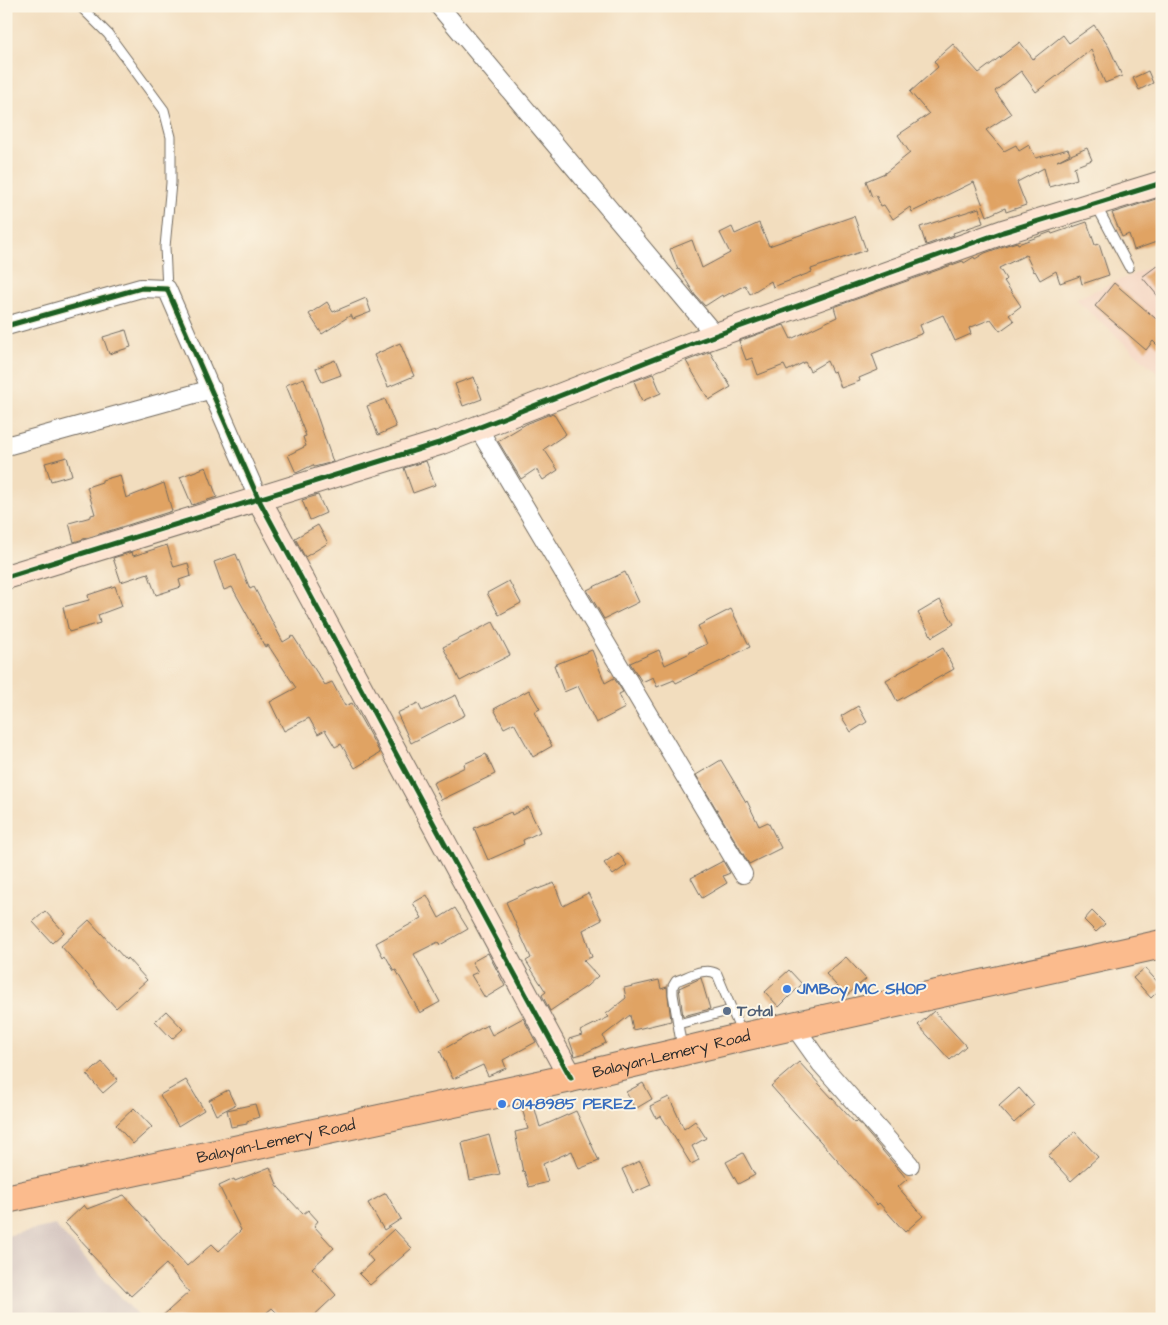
<svg xmlns="http://www.w3.org/2000/svg" width="1168" height="1325" viewBox="0 0 1168 1325" font-family="'Architects Daughter',sans-serif">
	<rect width="100%" height="100%" fill="#fcf5e5"/>
	<filter id="ink" filterUnits="userSpaceOnUse"><feTurbulence type="fractalNoise" baseFrequency=".02" numOctaves="2"/><feDisplacementMap in="SourceGraphic" scale="10" xChannelSelector="R" yChannelSelector="G"/><feConvolveMatrix kernelMatrix="1 2 1 2 8 2 1 2 1" color-interpolation-filters="sRGB"/></filter>
	<filter id="wash" filterUnits="userSpaceOnUse"><feTurbulence type="fractalNoise" baseFrequency=".0096" numOctaves="4" result="noise"/><feDisplacementMap in="SourceGraphic" scale="20" xChannelSelector="R" yChannelSelector="G"/><feGaussianBlur stdDeviation="1.12" result="paint"/><feColorMatrix in="noise" values="0 0 0 0 0 0 0 0 0 0 0 0 0 0 0 0 0 1.4 0 .05"/><feComposite in="paint" operator="in"/></filter>
	<g filter="url(#wash)">
		<rect width="100%" height="100%" fill="#f2ddbe"/>
		<polygon fill="#f4d3c0" points="1162,262 1162,377 1075,299"/>
		<polygon fill="#d0c0bc" points="55,1225 141,1319 6,1319 6,1236"/>
		<g id="blocks">
			<g fill="#e0a364">
				<polygon points="1094,25 1109,47 1122,76 1105,83 1091,50 1036,92 1021,71 995,91 1011,114 986,130 1004,151 1016,145 1019,151 1029,145 1036,158 1068,149 1070,154 1057,161 1087,148 1092,160 1074,167 1077,179 1049,187 1044,168 1017,182 1026,205 1006,212 1005,208 987,216 974,182 912,212 910,207 893,219 884,205 881,206 876,195 872,197 866,181 885,173 910,153 898,135 929,114 910,92 938,67 934,61 953,44 979,73 1020,42 1033,59 1063,35 1069,43"/>
				<polygon points="1148,71 1153,83 1139,90 1133,78"/>
				<polygon points="1162,197 1162,240 1134,250 1129,234 1122,237 1112,213"/>
				<polygon points="979,208 983,223 953,233 954,235 926,245 920,227"/>
				<polygon points="854,216 866,250 811,269 812,272 773,287 771,281 750,294 745,285 723,297 722,295 705,306 695,295 679,269 678,270 670,249 692,240 702,268 730,253 720,233 732,227 735,234 759,223 769,246"/>
				<polygon points="1087,222 1095,245 1099,244 1109,275 1082,284 1080,276 1060,283 1056,271 1040,280 1035,271 1034,272 1026,255 999,268 1006,279 1004,281 1021,306 1009,315 1014,321 1000,331 991,319 969,328 971,334 955,341 943,315 920,325 923,333 872,354 878,370 859,378 860,381 841,388 835,371 832,372 827,361 810,371 805,362 787,371 784,365 758,375 752,358 746,360 739,341 784,325 791,339 837,317 834,307 963,261 964,263 974,257 975,259 985,253 1007,245 1017,242 1018,244 1051,232 1052,234"/>
				<polygon points="1162,262 1162,301 1142,277"/>
				<polygon points="1114,283 1162,324 1162,350 1153,341 1146,350 1095,306"/>
				<polygon points="366,298 371,312 353,319 351,315 322,334 309,314 327,302 333,312"/>
				<polygon points="126,330 131,347 109,354 103,337"/>
				<polygon points="400,343 414,376 388,387 374,355"/>
				<polygon points="710,352 731,387 709,400 686,361"/>
				<polygon points="335,360 341,375 322,382 316,368"/>
				<polygon points="653,374 661,393 642,401 634,381"/>
				<polygon points="474,377 482,399 463,406 455,384"/>
				<polygon points="304,378 333,462 314,467 313,465 296,473 288,455 306,446 303,437 306,436 286,385"/>
				<polygon points="385,399 396,427 378,435 367,406"/>
				<polygon points="553,413 566,434 544,449 558,470 543,480 536,469 521,479 498,441 526,424"/>
				<polygon points="67,457 72,475 51,481 45,463"/>
				<polygon points="426,461 435,485 413,493 404,468"/>
				<polygon points="206,467 217,497 192,505 180,477"/>
				<polygon points="120,475 126,498 164,483 172,511 74,542 69,523 91,517 91,515 95,514 87,487 102,482 102,480"/>
				<polygon points="318,495 326,513 310,520 302,500"/>
				<polygon points="318,525 328,543 305,557 295,538"/>
				<polygon points="167,545 174,567 188,563 191,576 179,580 181,587 156,595 148,573 121,582 113,558 132,552 133,556"/>
				<polygon points="236,554 250,589 254,587 283,642 293,636 325,685 332,682 345,706 352,703 380,753 355,768 341,744 335,747 325,730 318,734 309,718 284,731 270,702 296,688 268,645 265,647 232,587 224,590 214,562"/>
				<polygon points="625,572 639,602 604,619 587,590"/>
				<polygon points="509,581 521,603 499,615 487,593"/>
				<polygon points="115,586 122,606 98,615 100,623 69,632 63,607 89,600 88,595"/>
				<polygon points="940,600 954,624 932,637 918,613"/>
				<polygon points="731,609 750,647 676,683 674,680 657,687 653,677 642,682 630,663 659,650 665,665 690,653 690,652 707,644 698,626"/>
				<polygon points="493,622 510,655 460,681 443,647"/>
				<polygon points="943,648 954,669 897,701 886,680"/>
				<polygon points="592,650 605,683 614,678 623,692 619,694 625,708 596,723 578,686 564,692 554,665"/>
				<polygon points="529,690 540,709 534,712 552,746 533,757 514,723 504,728 494,709"/>
				<polygon points="456,695 465,715 411,743 397,713 418,703 422,711"/>
				<polygon points="858,706 867,722 851,732 841,716"/>
				<polygon points="486,754 495,774 441,800 433,783 465,767 464,764"/>
				<polygon points="721,760 746,802 747,801 759,826 768,822 781,848 749,864 696,775"/>
				<polygon points="528,807 540,832 523,840 524,844 488,860 474,828 511,812 512,815"/>
				<polygon points="618,853 627,865 613,875 604,863"/>
				<polygon points="723,861 730,873 723,876 727,883 702,898 691,878"/>
				<polygon points="554,883 563,906 588,893 602,920 583,930 592,957 583,960 598,976 587,986 550,1011 542,995 546,992 526,961 531,958 506,902 537,888 538,889"/>
				<polygon points="427,895 439,918 455,908 468,929 440,945 438,942 414,954 440,1002 420,1013 396,970 394,971 385,955 383,957 376,943 422,918 413,903"/>
				<polygon points="45,911 64,932 52,943 33,922"/>
				<polygon points="1092,911 1105,924 1096,932 1084,920"/>
				<polygon points="89,920 126,960 127,958 147,980 116,1008 61,946"/>
				<polygon points="488,953 505,986 485,998 471,975 478,972 472,962"/>
				<polygon points="846,957 866,979 846,996 826,974"/>
				<polygon points="1145,968 1162,987 1151,998 1133,978"/>
				<polygon points="789,970 802,984 779,1007 765,992"/>
				<polygon points="701,978 710,1009 683,1016 679,988"/>
				<polygon points="659,980 661,989 667,987 671,1021 633,1030 630,1015 603,1036 606,1043 585,1053 575,1056 569,1039 582,1035 580,1031 609,1017 606,1014 626,998 624,988"/>
				<polygon points="166,1011 183,1029 172,1039 155,1021"/>
				<polygon points="934,1011 966,1046 950,1060 918,1025"/>
				<polygon points="523,1018 536,1042 503,1060 506,1068 488,1076 483,1065 453,1079 440,1051 487,1025 492,1035"/>
				<polygon points="102,1062 118,1080 103,1093 87,1075"/>
				<polygon points="799,1062 855,1123 857,1121 907,1179 898,1187 923,1216 905,1232 879,1203 877,1205 771,1086"/>
				<polygon points="186,1080 204,1110 178,1126 160,1095"/>
				<polygon points="643,1083 652,1099 635,1109 626,1092"/>
				<polygon points="1019,1088 1034,1105 1014,1123 999,1106"/>
				<polygon points="228,1090 235,1105 216,1115 209,1100"/>
				<polygon points="669,1097 684,1129 695,1121 706,1138 692,1146 699,1160 691,1164 661,1116 656,1118 650,1106"/>
				<polygon points="533,1102 540,1127 576,1111 599,1161 579,1169 572,1151 543,1164 548,1182 529,1187 524,1171 523,1172 515,1132 528,1129 521,1105"/>
				<polygon points="255,1104 259,1117 247,1121 247,1124 231,1127 227,1110"/>
				<polygon points="134,1108 152,1127 133,1144 116,1125"/>
				<polygon points="1075,1132 1098,1157 1071,1181 1048,1156"/>
				<polygon points="489,1135 500,1174 470,1180 462,1143"/>
				<polygon points="743,1153 755,1175 738,1184 726,1162"/>
				<polygon points="640,1161 651,1185 633,1193 622,1169"/>
				<polygon points="270,1167 278,1187 303,1214 308,1210 318,1221 314,1226 334,1248 312,1268 336,1295 310,1319 283,1319 272,1308 259,1319 159,1319 189,1292 166,1264 131,1296 88,1251 90,1250 65,1223 84,1205 87,1209 124,1195 187,1266 212,1244 219,1251 241,1230 219,1186 234,1179 235,1181"/>
				<polygon points="386,1193 401,1219 384,1230 368,1203"/>
				<polygon points="394,1229 412,1248 370,1285 359,1274 373,1261 367,1254"/>
			</g>
		</g>
	</g>
	<g filter="url(#ink)">
		<use href="#blocks" fill-opacity="0" stroke="#71695e" stroke-width="1"/>
		<g fill="none" stroke-linecap="round" stroke-linejoin="round">
			<g stroke="#71695e" stroke-width="11">
				<g id="lane">
					<polyline points="80,6 108,34 164,110 171,137 171,183 165,247 167,289"/>
					<polyline points="1095,203 1129,267"/>
					<polyline points="678,1024 732,1010"/>
					<path d="M682,1048L673,994V986L676,981C688,977 705,966 717,974L742,1034"/>
				</g>
			</g>
			<g stroke="#71695e" stroke-width="20">
				<g id="street">
					<polyline points="439,6 715,335"/>
					<polyline points="6,326 141,288 167,289 259,500"/>
					<polyline points="478,428 743,874"/>
					<polyline points="6,446 212,389"/>
					<polyline points="794,1026 821,1064 910,1165"/>
				</g>
			</g>
			<g stroke="#71695e" stroke-width="26">
				<g id="secondary">
					<polyline points="259,500 571,1078"/>
					<polyline points="6,577 439,443 697,342 1003,232 1162,183"/>
				</g>
			</g>
			<g stroke="#71695e" stroke-width="30">
				<g id="primary">
					<path id="s1" d="M6,1199L571,1078L743,1037L1162,944"/>
				</g>
			</g>
			<use href="#lane" stroke="#fff" stroke-width="9"/>
			<use href="#street" stroke="#fff" stroke-width="18"/>
			<use href="#secondary" stroke="#fde4d1" stroke-width="24"/>
			<use href="#primary" stroke="#fbbb8d" stroke-width="28"/>
			<g stroke="#fcf5e5" stroke-width="8">
				<g id="cycleway">
					<polyline points="6,326 141,288 167,289 259,500 571,1078"/>
					<polyline points="6,577 439,443 697,342 1003,232 1162,183"/>
				</g>
			</g>
			<use href="#cycleway" stroke="#1b5e20" stroke-width="5"/>
		</g>
	</g>
	<g fill="#3f7fe0" stroke="#fcf5e5" stroke-width="2">
		<circle cx="787" cy="989" r="5"/>
		<circle cx="502" cy="1104" r="5"/>
	</g>
	<circle fill="#5c6f8a" stroke="#fcf5e5" stroke-width="2" cx="727" cy="1011" r="5"/>
	<g text-anchor="middle" dominant-baseline="central" stroke-width="4" stroke-linejoin="round" paint-order="stroke">
		<g font-size="16" font-weight="bold" fill="#366cbe" stroke="#fcf5e5" text-anchor="start">
			<text x="797" y="989">JMBoy MC SHOP</text>
			<text x="512" y="1104">0148985 PEREZ</text>
		</g>
		<g font-size="16" font-weight="bold" fill="#4e5e75" stroke="#fcf5e5" text-anchor="start">
			<text x="737" y="1011">Total</text>
		</g>
		<g font-size="16" fill="#2b2b2b" stroke="#fcf5e5">
			<text stroke="none"><textPath href="#s1" startOffset="681">Balayan-Lemery Road</textPath></text>
			<text stroke="none"><textPath href="#s1" startOffset="276">Balayan-Lemery Road</textPath></text>
		</g>
	</g>
	<rect width="1168" height="1325" fill="none" stroke="#fcf5e5" stroke-width="25"/>
</svg>
